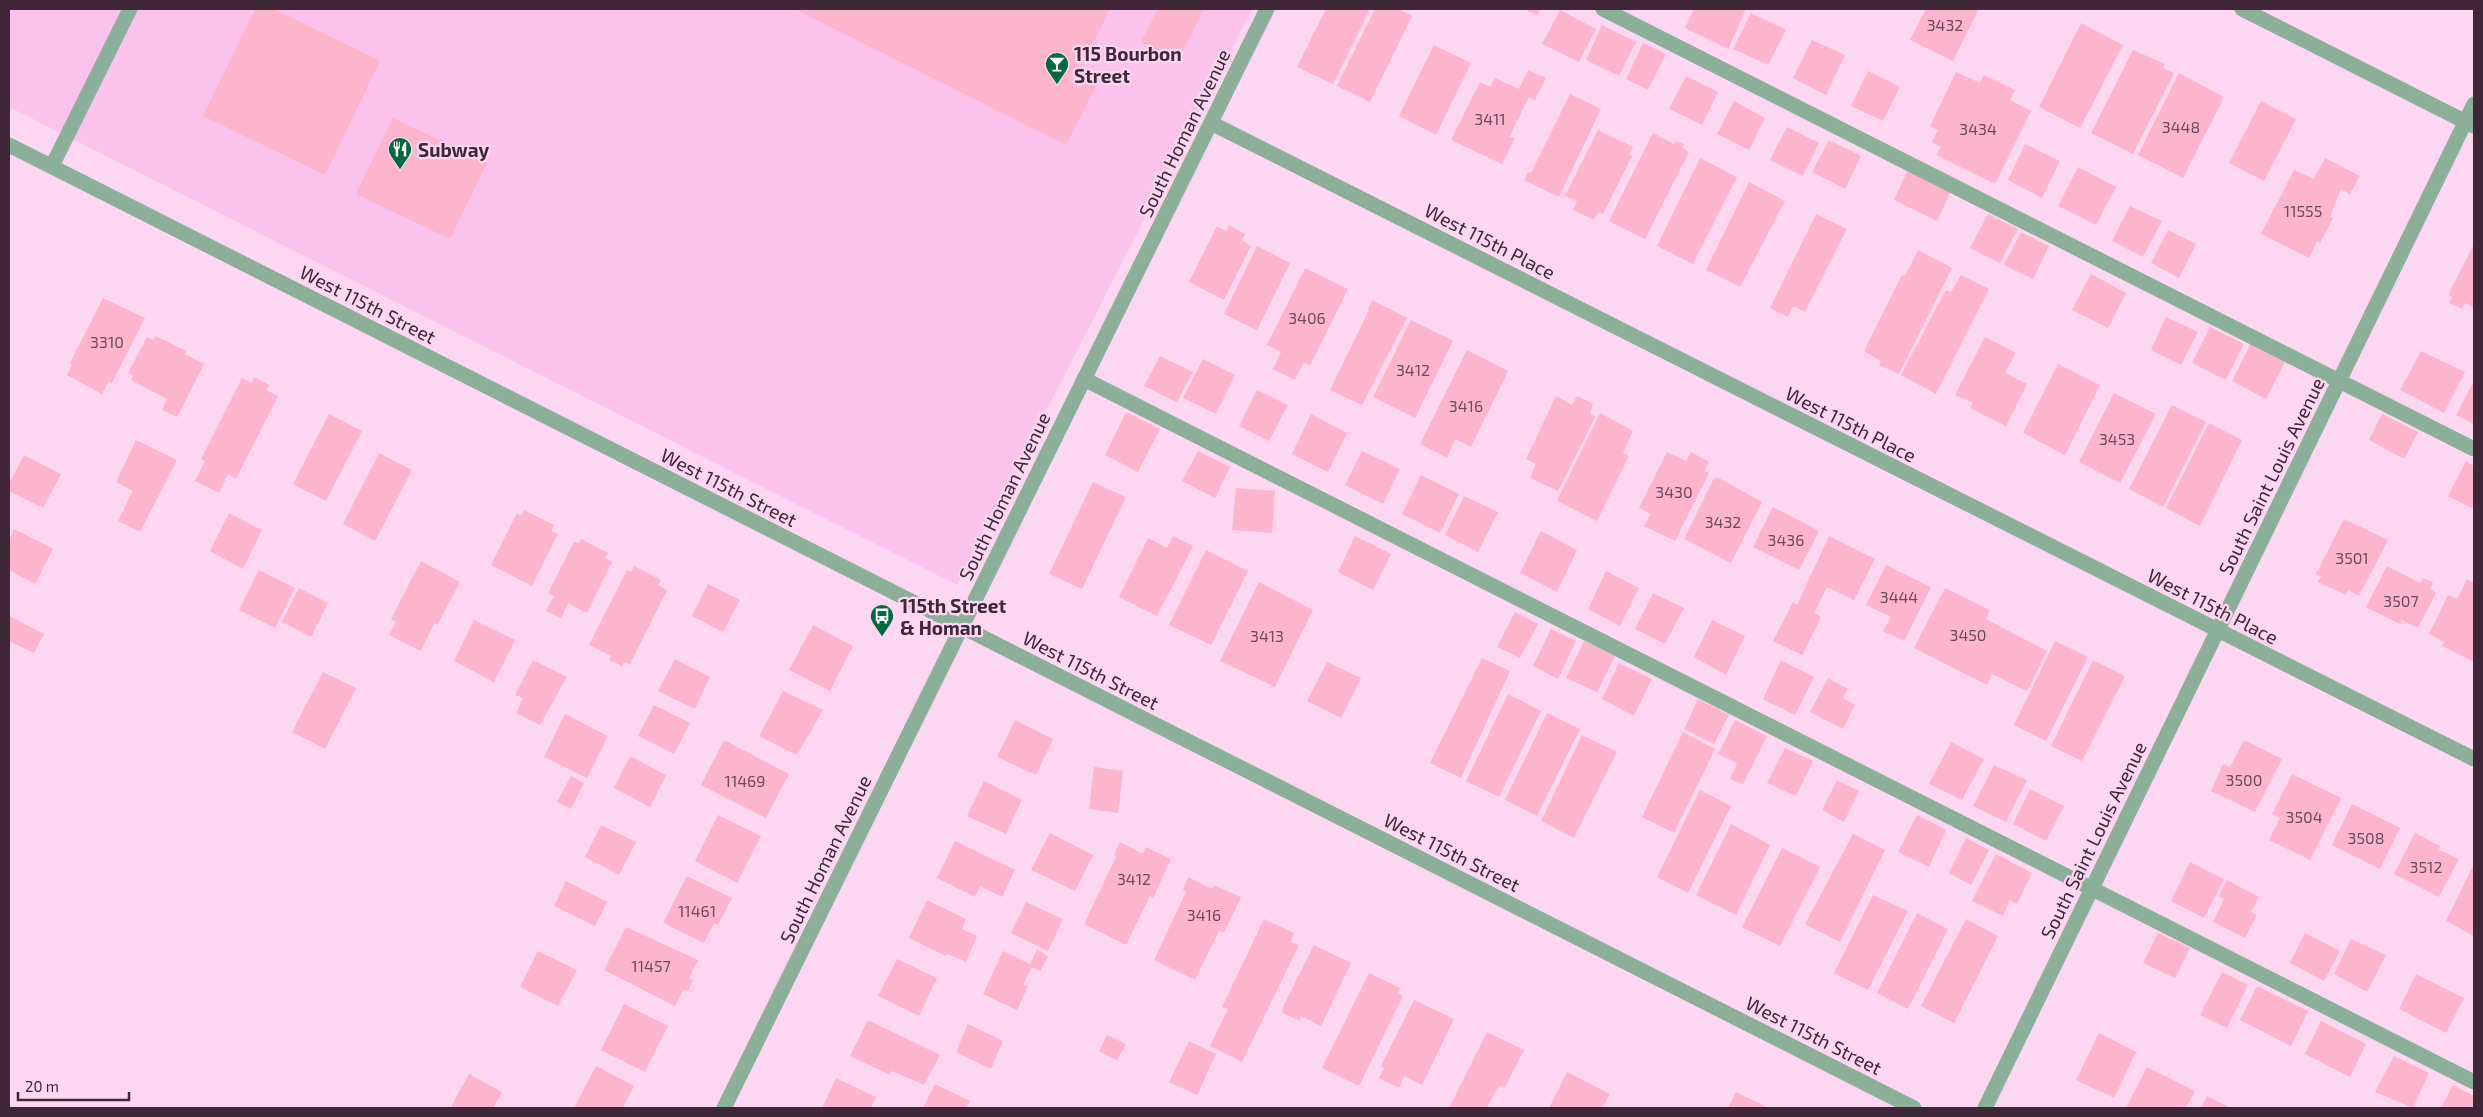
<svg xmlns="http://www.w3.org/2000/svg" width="2483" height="1117" viewBox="0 0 2483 1117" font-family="'Exo 2',sans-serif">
	<rect width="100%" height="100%" fill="#fdd6f1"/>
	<polygon fill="#fbc3eb" points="9,9 1252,9 957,585 9,107"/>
	<g fill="#fdb5ce">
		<polygon points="255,9 274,9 380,61 325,175 203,116"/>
		<polygon points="795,9 1110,9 1079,71 1099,80 1066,145"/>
		<polygon points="1158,9 1204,9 1178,60 1141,42"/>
		<polygon points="1326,9 1370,9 1333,84 1297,67"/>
		<polygon points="1375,9 1399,9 1412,16 1370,102 1337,86"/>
		<polygon points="1524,9 1541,9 1537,15"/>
		<polygon points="1694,9 1746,9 1728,49 1685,28"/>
		<polygon points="1926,9 1979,9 1953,61 1910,40"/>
		<polygon points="1560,10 1596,29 1579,62 1542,44"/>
		<polygon points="1751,13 1786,30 1768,65 1733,49"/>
		<polygon points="2081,23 2123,45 2080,128 2039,107"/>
		<polygon points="1602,25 1636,42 1619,76 1586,60"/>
		<polygon points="1812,40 1845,55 1826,95 1793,78"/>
		<polygon points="1643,43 1666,54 1648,90 1626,79"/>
		<polygon points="1434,45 1471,63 1436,135 1399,116"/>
		<polygon points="2133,50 2165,64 2163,68 2174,73 2133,154 2091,133"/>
		<polygon points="1528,70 1546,78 1535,100 1529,97 1509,137 1515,138 1502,164 1451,140 1480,82 1490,87 1495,78 1519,89"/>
		<polygon points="1868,71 1900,87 1883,121 1851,106"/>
		<polygon points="1956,72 1980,83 1984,75 2015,90 2010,100 2031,111 1995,184 1936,155 1941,147 1932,142 1938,130 1930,126"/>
		<polygon points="2179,73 2224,97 2183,178 2138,155"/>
		<polygon points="1686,76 1718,92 1702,125 1669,109"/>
		<polygon points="1570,94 1601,109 1559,197 1524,180 1528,172 1531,173"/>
		<polygon points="1734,101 1765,118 1749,150 1717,134"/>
		<polygon points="2261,101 2296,119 2264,181 2229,163"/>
		<polygon points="393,118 487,163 450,239 356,194"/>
		<polygon points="1787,127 1819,143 1803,176 1770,160"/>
		<polygon points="1598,130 1633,147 1629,155 1632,156 1603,214 1598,212 1594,220 1573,210 1577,201 1565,196"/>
		<polygon points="1653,133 1674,144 1676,141 1684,144 1682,148 1689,152 1645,239 1609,221"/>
		<polygon points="1829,140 1861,156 1845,189 1812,172"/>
		<polygon points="2025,144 2060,161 2042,198 2008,180"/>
		<polygon points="1700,158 1737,177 1693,264 1657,246"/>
		<polygon points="2325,158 2360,176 2350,194 2341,189 2330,217 2333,218 2320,243 2317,241 2309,258 2261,234 2294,170 2314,179"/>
		<polygon points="2078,167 2116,187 2096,225 2058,206"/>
		<polygon points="1908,170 1951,191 1937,221 1894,200"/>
		<polygon points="1749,182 1785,201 1740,287 1706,270"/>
		<polygon points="2130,206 2162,221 2143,257 2112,241"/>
		<polygon points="1816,214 1847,229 1805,312 1793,306 1788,317 1770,308"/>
		<polygon points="1988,214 2018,229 2000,263 1970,248"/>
		<polygon points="1229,225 1245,234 1242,240 1251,246 1224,300 1189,282 1217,226 1226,231"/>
		<polygon points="2168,230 2196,244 2179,278 2151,263"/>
		<polygon points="2021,232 2049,246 2033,279 2004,265"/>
		<polygon points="2474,244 2474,308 2465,303 2462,309 2449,303 2452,297 2448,295"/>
		<polygon points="1257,246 1290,263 1257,330 1224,314"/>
		<polygon points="1918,250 1952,268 1899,374 1879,365 1881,361 1864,351 1902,275 1905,276"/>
		<polygon points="1305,268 1348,289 1310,366 1304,362 1295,380 1273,369 1281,352 1267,345"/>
		<polygon points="2091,274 2126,293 2108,328 2072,310"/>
		<polygon points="1961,275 1989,289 1936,394 1901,375 1946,290 1951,292"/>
		<polygon points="103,298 145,318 112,383 109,381 102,394 67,375 72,364 70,363"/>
		<polygon points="1372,300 1407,318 1362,405 1330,390 1369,310 1368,309"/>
		<polygon points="2166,317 2198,332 2181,365 2151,350"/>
		<polygon points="1411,320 1453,341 1415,418 1373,397"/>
		<polygon points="2210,327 2244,344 2226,380 2192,363"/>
		<polygon points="156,336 186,351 185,354 204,364 177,417 162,410 167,399 131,380 133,376 128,373 147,337 153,340"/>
		<polygon points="1985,337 2016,353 2005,373 2027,384 2006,426 1970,408 1973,403 1955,395"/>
		<polygon points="2251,343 2285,361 2266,399 2232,381"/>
		<polygon points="1467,350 1508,371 1471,447 1455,439 1447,458 1420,444"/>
		<polygon points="2421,351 2465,372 2444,413 2400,390"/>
		<polygon points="1160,356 1193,372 1177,402 1144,386"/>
		<polygon points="1203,359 1235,375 1216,414 1183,398"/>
		<polygon points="2058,364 2100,385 2065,455 2023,433"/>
		<polygon points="254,377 269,385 266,390 278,396 236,479 228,474 219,493 195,481 205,461 201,459 242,378 252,383"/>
		<polygon points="2474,381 2474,424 2456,415"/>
		<polygon points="1257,390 1288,405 1269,441 1239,426"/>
		<polygon points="2114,393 2156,414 2120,483 2079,462"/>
		<polygon points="1556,396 1572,405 1577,396 1593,404 1590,413 1595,417 1558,491 1530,478 1536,464 1526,459"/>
		<polygon points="2172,405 2206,422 2163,507 2129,489"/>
		<polygon points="1126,412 1160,429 1138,472 1105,455"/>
		<polygon points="1600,413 1633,431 1623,453 1629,456 1597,521 1557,501"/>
		<polygon points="329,414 362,431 326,501 293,484"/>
		<polygon points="1311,414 1347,433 1328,472 1292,454"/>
		<polygon points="2382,414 2418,432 2404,459 2369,440"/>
		<polygon points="2209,423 2242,440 2200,526 2166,508"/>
		<polygon points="136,440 177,460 140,532 118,521 133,491 116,482"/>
		<polygon points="1198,451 1230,467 1215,498 1182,481"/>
		<polygon points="1362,451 1400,469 1383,504 1345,485"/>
		<polygon points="1667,452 1686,461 1691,452 1709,462 1704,471 1709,473 1675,541 1644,526 1651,514 1639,508"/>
		<polygon points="379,453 412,470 375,541 343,524"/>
		<polygon points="24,455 61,474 43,508 9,491 9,484"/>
		<polygon points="2466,461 2474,466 2474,503 2472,508 2448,496"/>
		<polygon points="1421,475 1459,494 1440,533 1402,514"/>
		<polygon points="1717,477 1762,502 1731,563 1684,539 1714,478 1716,479"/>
		<polygon points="1093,482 1126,497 1082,589 1049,574"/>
		<polygon points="1236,488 1275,491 1272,533 1232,530"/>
		<polygon points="1464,496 1498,512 1478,552 1445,535"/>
		<polygon points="1773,507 1819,531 1799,570 1753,547"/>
		<polygon points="524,510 554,525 551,531 558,534 532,586 491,565 517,513 521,516"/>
		<polygon points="229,513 262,530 243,569 210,551"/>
		<polygon points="2344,519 2388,540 2359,596 2348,590 2346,595 2318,582 2321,577 2316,574"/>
		<polygon points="14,529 53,549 35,584 9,570 9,541"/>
		<polygon points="1541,531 1577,550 1557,592 1520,573"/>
		<polygon points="1173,536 1193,546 1157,616 1119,597 1148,538 1167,548"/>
		<polygon points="1355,536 1391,554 1373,590 1338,572"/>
		<polygon points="1829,536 1875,559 1854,600 1827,587 1814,613 1821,617 1802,655 1773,641 1793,602 1797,605"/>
		<polygon points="581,539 608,553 605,558 612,562 587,613 568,603 561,618 546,611 554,596 548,593 574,542 579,543"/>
		<polygon points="1206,550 1248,571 1211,645 1169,625"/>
		<polygon points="421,561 460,582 438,624 434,624 421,651 389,635 396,622 391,619"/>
		<polygon points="1886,565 1931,587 1904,641 1883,631 1891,617 1866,605"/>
		<polygon points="634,566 661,580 658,585 667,590 630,664 624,662 622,666 609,660 611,656 589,645 627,570 631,572"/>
		<polygon points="2387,566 2420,583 2423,578 2433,582 2430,589 2436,593 2418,628 2402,620 2400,624 2366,607"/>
		<polygon points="259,570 295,588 275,628 239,610"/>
		<polygon points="1606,571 1639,588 1620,626 1588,609"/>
		<polygon points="2467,579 2474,583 2474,662 2442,646 2444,642 2429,634 2448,595 2457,599"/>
		<polygon points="1259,582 1313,610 1275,687 1220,661"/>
		<polygon points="708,584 740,600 723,632 692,616"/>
		<polygon points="299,588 328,603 311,637 282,622"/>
		<polygon points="1945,588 1990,610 1986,619 2047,651 2027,691 1992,674 1987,685 1914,648"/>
		<polygon points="1653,593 1684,608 1665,644 1635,629"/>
		<polygon points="1515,612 1538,624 1520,658 1497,647"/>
		<polygon points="9,616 44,634 34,653 9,641"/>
		<polygon points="474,620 515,640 494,682 454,661"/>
		<polygon points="1712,620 1745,636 1726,675 1694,657"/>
		<polygon points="813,625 853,646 830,691 789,670"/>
		<polygon points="1551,629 1576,641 1558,679 1533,666"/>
		<polygon points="1584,641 1615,656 1597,692 1566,678"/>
		<polygon points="2055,641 2088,657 2046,741 2014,725"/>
		<polygon points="1482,658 1510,671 1461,778 1430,763"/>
		<polygon points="675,659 710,677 695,709 658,691"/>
		<polygon points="533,660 567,677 540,725 516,713 523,698 515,695"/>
		<polygon points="1781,660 1814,677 1795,715 1763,699"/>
		<polygon points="2093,660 2125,676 2082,761 2051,746"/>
		<polygon points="1327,662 1361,678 1341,718 1307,701"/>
		<polygon points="1619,663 1652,679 1634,716 1602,699"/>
		<polygon points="323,672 356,688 325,749 292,732"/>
		<polygon points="1828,678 1848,689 1843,698 1855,705 1843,729 1810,712"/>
		<polygon points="783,691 823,710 797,755 759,736"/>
		<polygon points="1508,694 1541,711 1499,797 1466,781"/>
		<polygon points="1698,699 1729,715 1714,744 1684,729"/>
		<polygon points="654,705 690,723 674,754 638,736"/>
		<polygon points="1547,713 1580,729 1537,816 1505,800"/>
		<polygon points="565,714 608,736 587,778 544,757"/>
		<polygon points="1015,720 1053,739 1036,775 997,757"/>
		<polygon points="1735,720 1767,736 1743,784 1730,779 1737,763 1718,754"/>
		<polygon points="1683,732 1715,749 1674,833 1642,817"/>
		<polygon points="1582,735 1617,752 1574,838 1541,821"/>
		<polygon points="724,740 789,774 766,818 701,785"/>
		<polygon points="2244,740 2282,759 2255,812 2211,791 2223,764 2230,767"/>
		<polygon points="1951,742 1984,759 1962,800 1929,784"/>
		<polygon points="1785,748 1813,761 1796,796 1767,783"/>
		<polygon points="630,756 666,775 650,807 614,788"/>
		<polygon points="1994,765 2027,780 2006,822 1973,806"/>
		<polygon points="1094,767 1123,771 1118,813 1089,809"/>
		<polygon points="2292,774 2341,798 2310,860 2269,840 2280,818 2272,814"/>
		<polygon points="571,776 584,783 571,809 557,802"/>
		<polygon points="1837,780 1859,791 1844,822 1822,810"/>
		<polygon points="984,781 1022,800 1006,834 967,816"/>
		<polygon points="2030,789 2064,806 2046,841 2013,824"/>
		<polygon points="1700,790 1731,806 1688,893 1657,877"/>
		<polygon points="2352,804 2400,828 2380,869 2332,845"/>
		<polygon points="718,815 761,836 737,883 695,861"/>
		<polygon points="1917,815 1946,830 1929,867 1898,852"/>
		<polygon points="1731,824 1770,845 1736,915 1696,895"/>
		<polygon points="601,825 636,842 619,875 585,857"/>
		<polygon points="1050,833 1093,855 1075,891 1031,870"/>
		<polygon points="2415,833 2440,846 2439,850 2459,859 2439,897 2394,874"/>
		<polygon points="1853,834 1885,850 1840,942 1805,924"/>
		<polygon points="1966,838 1989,850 1971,885 1949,873"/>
		<polygon points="955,841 1015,870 1002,897 980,886 975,897 937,878"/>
		<polygon points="1120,842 1143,854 1146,847 1171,859 1153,898 1150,896 1126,945 1084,924 1116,857 1114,855"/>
		<polygon points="1782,848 1820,867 1780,946 1742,927"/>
		<polygon points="1996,854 2032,873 2017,904 2010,900 2003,916 1972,901"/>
		<polygon points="2190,862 2224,879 2204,918 2171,901"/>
		<polygon points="2474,864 2474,936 2446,921"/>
		<polygon points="687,876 732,898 718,925 714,923 704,943 663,923"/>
		<polygon points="1188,877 1212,889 1214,885 1241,897 1224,933 1219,931 1195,980 1154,960 1186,892 1183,890"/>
		<polygon points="2227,880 2259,897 2251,912 2257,915 2245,938 2213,922 2224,899 2219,896"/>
		<polygon points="566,881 607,902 595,926 554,906"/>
		<polygon points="1873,895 1908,911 1868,990 1834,973"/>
		<polygon points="927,900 966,919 962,929 977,936 966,962 948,954 946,956 909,938"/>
		<polygon points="1026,902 1063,919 1048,951 1011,933"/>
		<polygon points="1917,913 1948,929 1908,1009 1877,993"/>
		<polygon points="1264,919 1294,933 1291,942 1299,945 1242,1062 1210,1046 1228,1009 1222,1007"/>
		<polygon points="1966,919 1998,936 1954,1023 1921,1006"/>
		<polygon points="626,927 698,960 689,978 693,980 688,991 683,989 675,1006 604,970"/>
		<polygon points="2158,933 2190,948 2175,978 2143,963"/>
		<polygon points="2305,933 2340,951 2324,981 2290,963"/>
		<polygon points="2351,939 2386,955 2367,992 2334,974"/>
		<polygon points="1314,945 1351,963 1321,1026 1301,1016 1300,1021 1282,1013 1283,1007"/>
		<polygon points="1037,949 1048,956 1040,971 1032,967 1023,985 1028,986 1017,1010 983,994 1003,951 1030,964"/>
		<polygon points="538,951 577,970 558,1006 520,987"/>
		<polygon points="897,959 937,978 919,1016 878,996"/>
		<polygon points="2222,972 2248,985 2227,1028 2200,1015"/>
		<polygon points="1369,973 1400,988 1398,993 1403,996 1359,1086 1322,1068"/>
		<polygon points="2416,974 2464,998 2446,1033 2399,1009"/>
		<polygon points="2257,986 2308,1011 2291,1046 2240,1020"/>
		<polygon points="1414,1000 1454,1019 1422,1085 1404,1076 1399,1088 1379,1078 1384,1068 1381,1066"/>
		<polygon points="624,1004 668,1026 645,1072 601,1050"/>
		<polygon points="868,1020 940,1055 924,1085 892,1071 890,1075 850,1056"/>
		<polygon points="2321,1021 2366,1044 2350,1077 2305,1054"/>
		<polygon points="968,1024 1003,1041 991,1069 956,1052"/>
		<polygon points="1487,1032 1524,1050 1505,1087 1499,1085 1487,1108 1449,1108"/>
		<polygon points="2099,1033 2136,1052 2114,1098 2076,1080"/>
		<polygon points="1107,1035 1126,1044 1117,1060 1099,1051"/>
		<polygon points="1189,1041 1216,1054 1197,1095 1169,1082"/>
		<polygon points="2394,1056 2429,1073 2413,1108 2375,1092"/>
		<polygon points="596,1066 634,1086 623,1108 574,1108"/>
		<polygon points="2147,1067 2195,1091 2186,1108 2126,1108"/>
		<polygon points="1567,1072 1610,1094 1602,1108 1549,1108"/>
		<polygon points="469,1074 502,1092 493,1108 451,1107"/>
		<polygon points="836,1078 876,1097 871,1108 822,1108"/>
		<polygon points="935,1084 970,1101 966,1108 923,1108"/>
		<polygon points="2453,1085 2474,1096 2474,1108 2441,1108"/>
		<polygon points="1736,1092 1765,1106 1764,1108 1728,1108"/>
		<polygon points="2207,1096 2231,1108 2201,1108"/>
	</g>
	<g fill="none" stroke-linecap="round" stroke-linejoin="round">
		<g stroke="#8caf99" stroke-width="15">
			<polyline points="1603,9 2474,449"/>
			<polyline points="52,166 130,9"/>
			<polyline points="1084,379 2474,1082"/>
		</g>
		<g stroke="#8caf99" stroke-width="15">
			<polyline points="2242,9 2474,126"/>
			<polyline points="1211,123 2474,759"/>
			<polyline points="724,1108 1267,9"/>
			<polyline points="1985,1108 2474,104"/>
		</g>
		<polyline stroke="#8caf99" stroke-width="15" points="9,145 1914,1108"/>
	</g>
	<defs>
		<g id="bar-pin" transform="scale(1.25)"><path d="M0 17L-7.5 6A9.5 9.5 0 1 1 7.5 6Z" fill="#03693e" stroke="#fdd6f1"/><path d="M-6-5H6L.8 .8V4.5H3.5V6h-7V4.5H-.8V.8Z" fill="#fff"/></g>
		<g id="restaurant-pin" transform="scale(1.25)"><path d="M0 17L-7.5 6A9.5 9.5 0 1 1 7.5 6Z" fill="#03693e" stroke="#fdd6f1"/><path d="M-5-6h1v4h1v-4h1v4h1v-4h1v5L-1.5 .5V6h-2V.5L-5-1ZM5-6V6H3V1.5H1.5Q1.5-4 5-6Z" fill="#fff"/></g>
		<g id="bus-pin" transform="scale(1.25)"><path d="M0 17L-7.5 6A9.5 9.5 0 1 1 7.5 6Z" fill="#03693e" stroke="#fdd6f1"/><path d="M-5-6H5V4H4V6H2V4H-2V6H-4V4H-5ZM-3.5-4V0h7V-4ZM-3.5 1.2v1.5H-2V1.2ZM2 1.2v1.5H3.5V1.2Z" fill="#fff"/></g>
	</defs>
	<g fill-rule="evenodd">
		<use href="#bar-pin" x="1057" y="64"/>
		<use href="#restaurant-pin" x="400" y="149"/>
		<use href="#bus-pin" x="882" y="616"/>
	</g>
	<g text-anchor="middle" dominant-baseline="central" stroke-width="4.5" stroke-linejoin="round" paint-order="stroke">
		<g font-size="16" fill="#6e4a5e">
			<text x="1945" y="24">3432</text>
			<text x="1490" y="118">3411</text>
			<text x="2181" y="126">3448</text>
			<text x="1978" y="128">3434</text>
			<text x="2303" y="210">11555</text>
			<text x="1307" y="317">3406</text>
			<text x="107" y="341">3310</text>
			<text x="1413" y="369">3412</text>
			<text x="1466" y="405">3416</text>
			<text x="2117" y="438">3453</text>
			<text x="1674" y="491">3430</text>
			<text x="1723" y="521">3432</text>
			<text x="1786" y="539">3436</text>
			<text x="2352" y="557">3501</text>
			<text x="1899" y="596">3444</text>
			<text x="2401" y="600">3507</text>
			<text x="1968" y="634">3450</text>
			<text x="1267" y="635">3413</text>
			<text x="2244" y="779">3500</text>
			<text x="745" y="780">11469</text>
			<text x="2304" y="816">3504</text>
			<text x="2366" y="837">3508</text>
			<text x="2426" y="866">3512</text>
			<text x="1134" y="878">3412</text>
			<text x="697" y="910">11461</text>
			<text x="1204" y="914">3416</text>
			<text x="651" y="965">11457</text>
		</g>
		<g font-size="19" font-weight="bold" fill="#3f2738" stroke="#fdd6f1" text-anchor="start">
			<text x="1074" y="53">115 Bourbon<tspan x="1074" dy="22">Street</tspan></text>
			<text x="418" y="149">Subway</text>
			<text x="900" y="605">115th Street<tspan x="900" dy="22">&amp; Homan</tspan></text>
		</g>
		<g font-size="19" fill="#3f2738" stroke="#fdd6f1">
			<text transform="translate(1184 133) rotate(-64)">South Homan Avenue</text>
			<text transform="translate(1490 241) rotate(27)">West 115th Place</text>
			<text transform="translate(368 304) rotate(27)">West 115th Street</text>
			<text transform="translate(1851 424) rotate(27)">West 115th Place</text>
			<text transform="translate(2271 476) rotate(-64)">South Saint Louis Avenue</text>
			<text transform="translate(729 487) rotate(27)">West 115th Street</text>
			<text transform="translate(1004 496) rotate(-64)">South Homan Avenue</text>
			<text transform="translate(2213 606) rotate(27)">West 115th Place</text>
			<text transform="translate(1091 670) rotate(27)">West 115th Street</text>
			<text transform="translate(2093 840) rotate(-64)">South Saint Louis Avenue</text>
			<text transform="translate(1452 852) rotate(27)">West 115th Street</text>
			<text transform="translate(825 859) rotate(-64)">South Homan Avenue</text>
			<text transform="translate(1814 1035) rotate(27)">West 115th Street</text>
		</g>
	</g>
	<rect width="2483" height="1117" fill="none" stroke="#3f2738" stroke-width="20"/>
	<path d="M18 1092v8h111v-8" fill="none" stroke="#3f2738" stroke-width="2.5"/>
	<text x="25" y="1092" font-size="15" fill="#3f2738" stroke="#fdd6f1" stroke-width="4" paint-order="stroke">20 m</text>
</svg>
